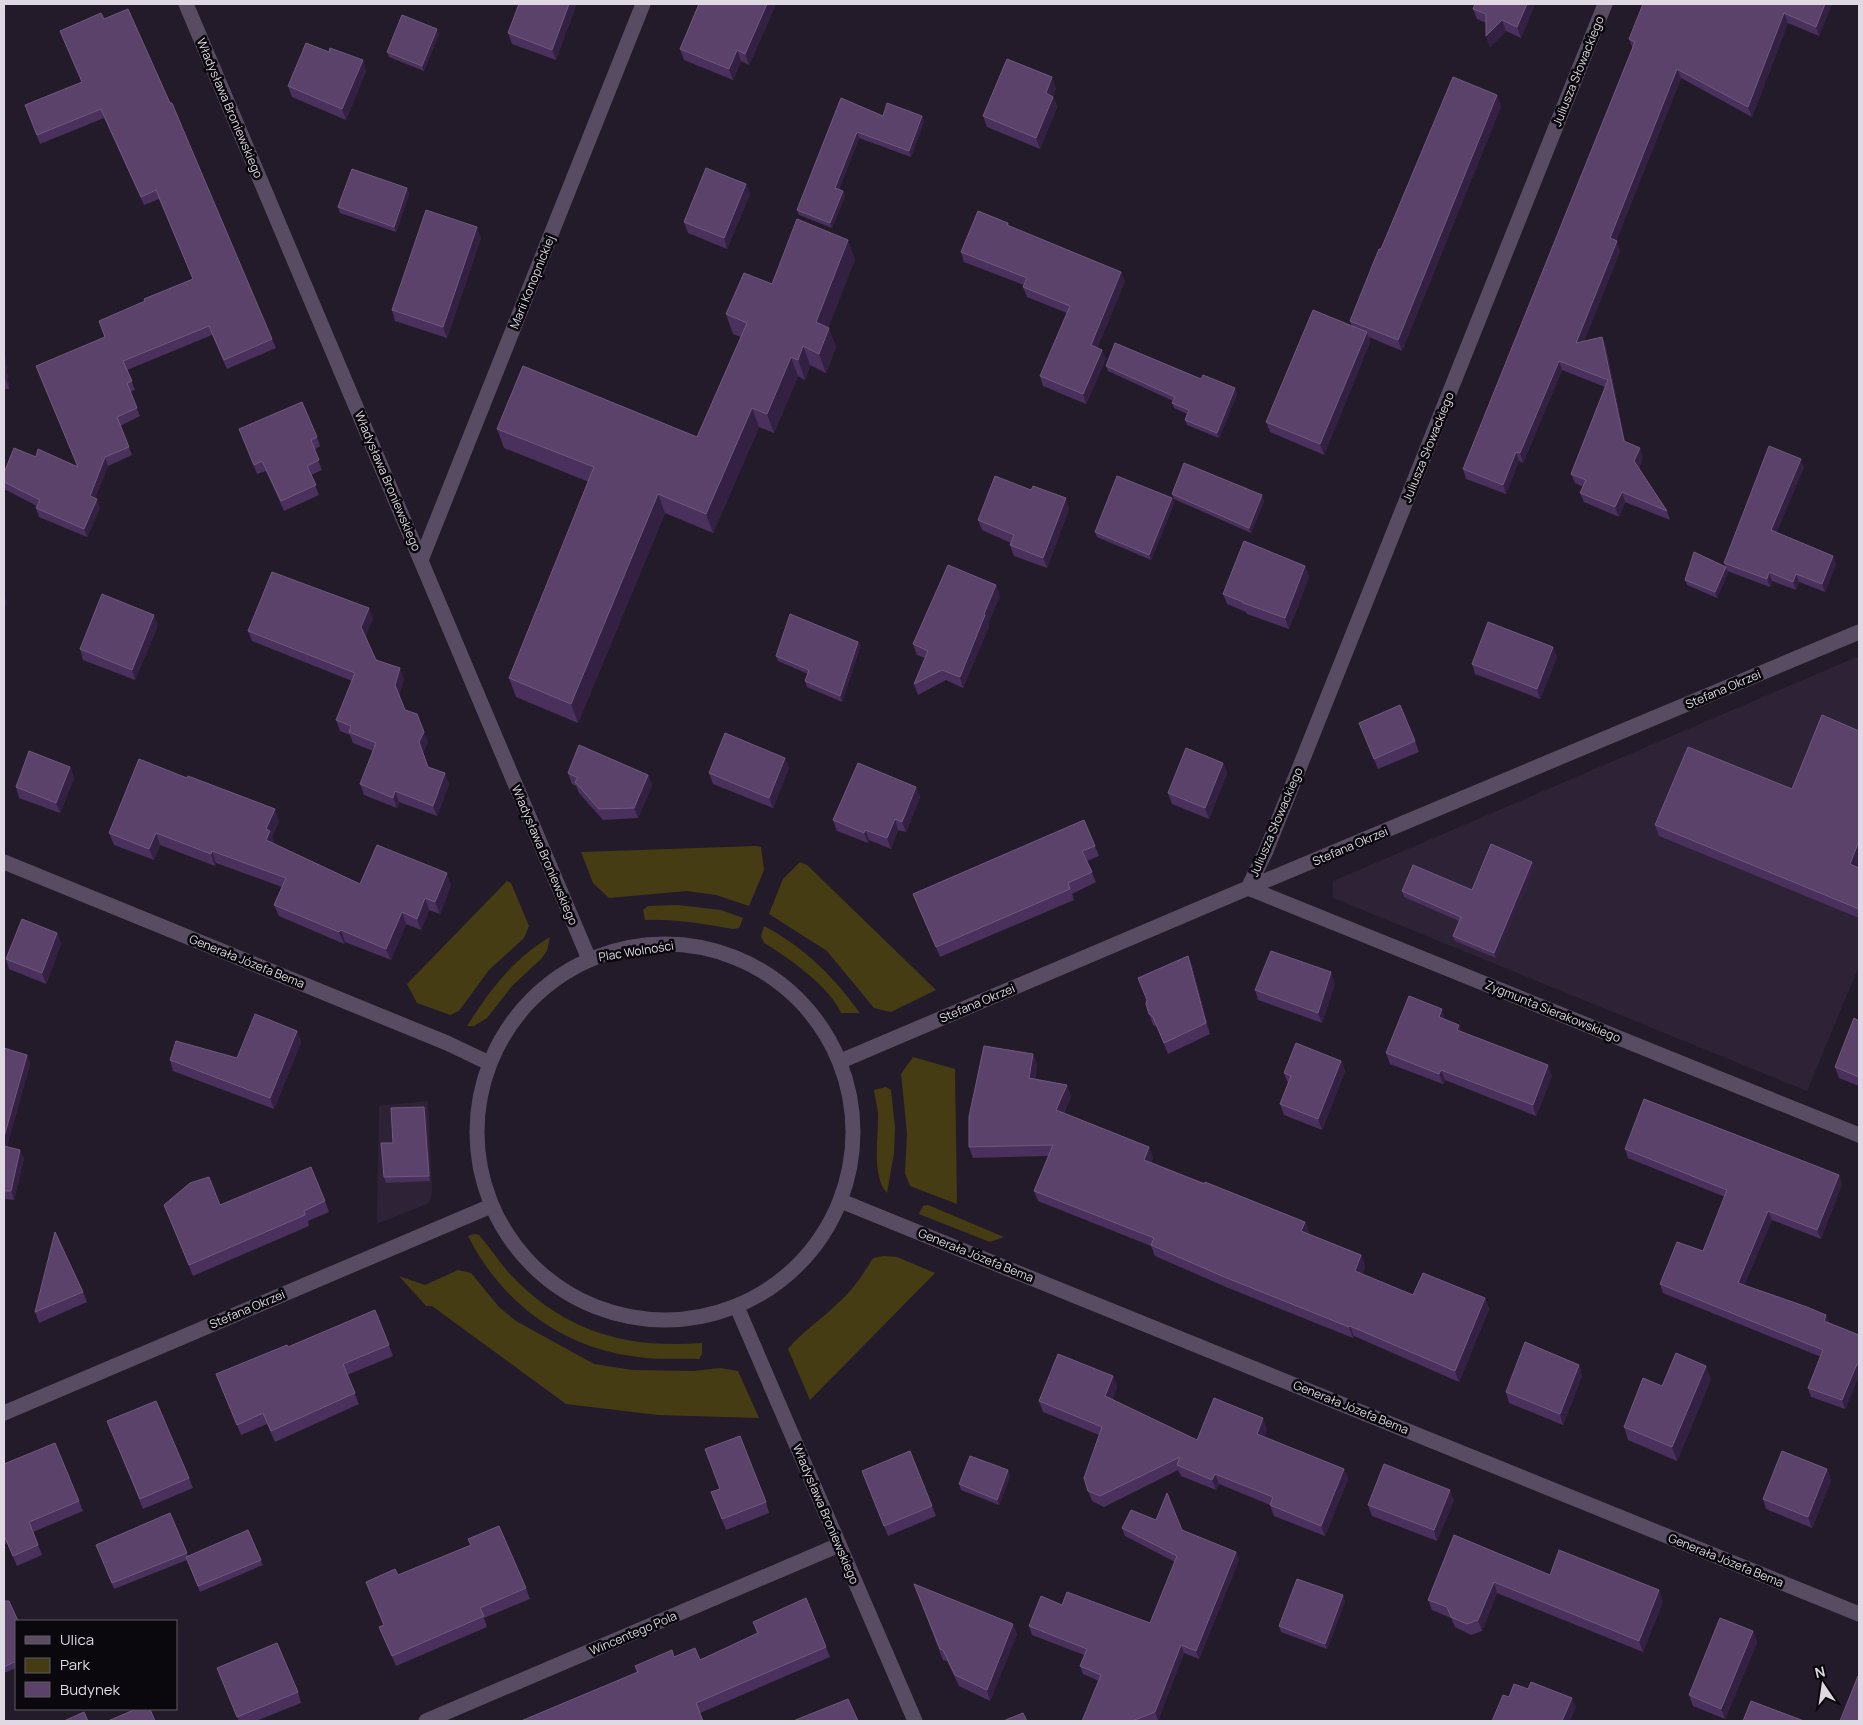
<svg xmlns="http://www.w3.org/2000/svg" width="1863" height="1725" viewBox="0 0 1863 1725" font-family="Manrope,sans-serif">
	<rect width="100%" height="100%" fill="#231b29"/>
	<g fill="#2e2336">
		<polygon points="1859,656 1859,966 1807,1091 1333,898 1333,881"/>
		<polygon points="428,1101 432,1189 431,1198 427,1204 377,1224 379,1106"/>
	</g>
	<g fill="#463c13">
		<polygon points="756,846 761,847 764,870 749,906 716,895 687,891 609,898 593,883 581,852"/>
		<polygon points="800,862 807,865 936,990 891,1012 874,1008 827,951 769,914 783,879"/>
		<polygon points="507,881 511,883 529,926 524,938 489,970 459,1011 450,1015 417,1003 407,984"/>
		<path d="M678,905L721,910L743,918L739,928L733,929C703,924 675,919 645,920L643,910L648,906Z"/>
		<path d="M764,926C804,947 833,976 860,1013H841C830,987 788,957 764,943L761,936Z"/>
		<path d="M550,937L547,951L541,959L513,985L487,1018L474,1026H467C490,990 512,960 550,937Z"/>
		<polygon points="913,1057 955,1069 957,1204 910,1186 905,1173 907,1133 901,1074"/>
		<path d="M886,1087L891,1090L895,1127L894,1153L887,1193C871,1175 879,1137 878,1113C877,1105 875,1097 874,1090Z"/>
		<polygon points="928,1205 1004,1237 990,1242 919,1214 923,1206"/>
		<path d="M474,1234L479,1235L483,1240C492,1250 500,1263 509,1273C563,1331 625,1349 702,1343V1354L699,1359C679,1358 658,1360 638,1357C562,1348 502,1303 468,1236Z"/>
		<path d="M884,1256L897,1257L935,1273L810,1400L788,1349C803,1331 821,1320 837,1304C852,1291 863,1275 873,1258Z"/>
		<polygon points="458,1270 471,1273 499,1307 516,1321 594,1364 632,1370 694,1371 720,1368 738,1371 759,1418 658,1415 566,1404 432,1306 426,1306 399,1276 425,1285"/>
	</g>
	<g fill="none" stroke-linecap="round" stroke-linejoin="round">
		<g stroke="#584c62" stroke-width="15">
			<polyline points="186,4 589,959"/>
			<polyline points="1605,4 1266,851 1248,888 1859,1135"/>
			<polyline points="421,560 643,4"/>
			<polyline points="4,862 447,1043 489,1063"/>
			<circle cx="665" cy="1132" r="188"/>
			<polyline points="841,1061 1248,888 1859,632"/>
			<polyline points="841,1201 1859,1614"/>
			<polyline points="737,1307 915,1721"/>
			<polyline points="4,1413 491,1206"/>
			<polyline points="426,1721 839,1545"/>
		</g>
	</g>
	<g fill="#4a305c">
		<polygon points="699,4 776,4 749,65 741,61 733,80 684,60 680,49"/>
		<polygon points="1535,4 1521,38 1506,31 1490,47 1486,36 1486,23 1477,19 1473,9"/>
		<polygon points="1832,4 1819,36 1788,23 1752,117 1681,78 1616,241 1620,251 1584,341 1602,337 1606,347 1625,442 1643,457 1639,468 1667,511 1670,520 1625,502 1619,517 1584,502 1580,493 1583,487 1575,483 1571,474 1605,387 1562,370 1523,463 1519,461 1506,494 1466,479 1463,469 1633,49 1629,39"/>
		<polygon points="576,5 556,60 512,44 508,33"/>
		<polygon points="60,31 272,339 276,348 227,369 212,335 127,370 135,390 130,392 140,416 120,426 132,455 108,466 95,498 100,508 87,537 39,517 36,508 37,506 4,489 4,473 36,457 78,466 36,366 105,337 145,301 193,279 159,199 144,205 104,118 40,144 25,105 82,82"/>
		<polygon points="439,34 424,71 389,57 387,52"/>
		<polygon points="329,52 363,60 366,71 346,120 292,97 288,86"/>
		<polygon points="1056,88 1053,96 1057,107 1040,149 987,127 983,116"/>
		<polygon points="841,98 883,116 922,116 924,121 911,157 859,138 839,189 843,191 845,196 832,228 799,215 797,210"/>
		<polygon points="1501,106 1402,351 1369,337 1370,342 1324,455 1270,432 1266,422 1352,326 1350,321 1381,249"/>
		<polygon points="746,184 750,194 727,249 688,233 684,222"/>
		<polygon points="407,188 409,194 396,232 340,213 338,207"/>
		<polygon points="1008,223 1009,226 1125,281 1097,348 1106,359 1086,404 1043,386 1040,376 1067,313 1027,297 1023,287 1024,285 964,262 961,252"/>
		<polygon points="481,238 447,338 395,321 392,310"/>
		<polygon points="855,259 828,328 836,347 826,373 810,365 805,380 798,376 774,433 759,427 713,533 665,513 578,723 516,697 509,678 589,482 504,448 497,429 697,437 741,337 733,334 726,314 772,284"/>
		<polygon points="4,346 9,389 4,389"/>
		<polygon points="1106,366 1201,379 1237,394 1219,438 1187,425 1185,420 1187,414 1174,408 1172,403 1173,401 1108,371"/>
		<polygon points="239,429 317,437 320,446 314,450 322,470 311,475 319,495 284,511 266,471 257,474"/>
		<polygon points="1804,467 1776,533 1836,564 1825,592 1799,582 1796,590 1772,581 1770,587 1727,571 1728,573 1717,598 1687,585 1685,580 1726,567 1724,563"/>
		<polygon points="1172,494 1264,501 1251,533 1174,499"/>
		<polygon points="1172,498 1174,503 1151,560 1097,537 1095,532"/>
		<polygon points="1069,509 1047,568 1014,556 1010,545 1011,543 982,530 978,520"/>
		<polygon points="1305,566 1309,577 1289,629 1247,614 1246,612 1227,604 1223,594"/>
		<polygon points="1000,596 988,623 989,626 963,688 946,680 918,695 914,684 925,658 917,655 913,644"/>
		<polygon points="373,618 365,636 376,660 404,679 399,695 405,710 428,742 423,752 428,767 445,773 449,784 437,816 399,802 397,808 364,795 360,784 373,751 353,743 350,735 340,731 336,720 352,681 252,641 248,631"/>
		<polygon points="158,625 135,680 83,660 80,649"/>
		<polygon points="858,642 860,647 842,702 807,687 805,681 808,674 778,661 776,656"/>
		<polygon points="1557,657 1540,699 1475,674 1472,664"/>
		<polygon points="1359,723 1415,741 1419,752 1378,769"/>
		<polygon points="1859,731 1859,860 1856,867 1859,868 1859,918 1659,836 1655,825 1792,789"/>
		<polygon points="785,758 789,768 773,808 713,784 709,773"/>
		<polygon points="1223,763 1227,773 1209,819 1172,804 1168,793"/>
		<polygon points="70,767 74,778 60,813 19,798 16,787"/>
		<polygon points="568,773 648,775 652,785 638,818 603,820 579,793 576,786 572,784"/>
		<polygon points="916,787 920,797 906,832 898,830 891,849 869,840 868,843 837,831 833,820"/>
		<polygon points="279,821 272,837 274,842 274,844 360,884 451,885 440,914 429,910 421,930 406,924 391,960 345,942 344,944 279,916 274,905 282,887 216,863 215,866 160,845 154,860 114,845 109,833"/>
		<polygon points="1095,846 1099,856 1087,861 1096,882 1072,894 1074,900 940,957 913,894"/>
		<polygon points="1532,862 1534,867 1496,958 1455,941 1453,936 1459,921 1404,897 1402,891 1472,890"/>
		<polygon points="57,933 61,944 46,984 9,969 6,959"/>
		<polygon points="1188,956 1192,966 1210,1034 1168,1054 1157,1027 1153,1025 1146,1004"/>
		<polygon points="1335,983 1322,1023 1258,1000 1255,990"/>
		<polygon points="1445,1019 1461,1032 1552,1076 1536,1116 1445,1080 1443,1084 1390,1064 1386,1053"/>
		<polygon points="1859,1021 1859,1086 1839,1078 1835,1067"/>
		<polygon points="297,1031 301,1042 274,1109 173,1071 170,1060 237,1058"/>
		<polygon points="4,1048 27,1055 30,1064 7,1146 24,1158 14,1200 4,1199"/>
		<polygon points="1033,1054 1037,1065 1035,1079 1071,1096 1064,1113 1149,1147 1153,1158 1151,1162 1305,1222 1309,1232 1308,1234 1361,1255 1365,1266 1362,1274 1413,1295 1485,1298 1489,1309 1459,1382 1354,1336 1353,1338 1226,1287 1155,1256 1151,1246 1038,1201 1034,1191 1048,1156 973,1158 969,1147"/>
		<polygon points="1341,1061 1345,1071 1322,1130 1284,1115 1280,1104 1288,1083 1284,1073"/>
		<polygon points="426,1112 430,1181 386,1183 384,1177"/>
		<polygon points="1625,1149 1839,1175 1842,1184 1821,1239 1772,1220 1744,1285 1829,1323 1859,1335 1859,1375 1845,1409 1811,1397 1808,1388 1821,1357 1663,1293 1660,1284 1703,1251 1725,1197 1628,1158"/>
		<polygon points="325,1201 329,1212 308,1221 309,1226 193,1276 164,1205 220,1205"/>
		<polygon points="83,1292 87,1302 39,1323 35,1312"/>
		<polygon points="389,1345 393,1356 347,1375 359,1404 275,1442 267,1424 241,1435 216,1374 288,1347"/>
		<polygon points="1579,1365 1582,1376 1563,1425 1509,1403 1506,1392"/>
		<polygon points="1113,1376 1117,1387 1112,1400 1197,1440 1267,1429 1264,1437 1344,1469 1348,1479 1325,1536 1274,1516 1270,1505 1219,1484 1216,1490 1181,1476 1178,1470 1104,1507 1092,1501 1088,1491 1099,1435 1043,1412 1039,1401"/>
		<polygon points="1711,1379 1677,1461 1628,1440 1624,1427"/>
		<polygon points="107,1421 189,1478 193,1488 143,1509"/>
		<polygon points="4,1464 79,1501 83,1511 33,1532 42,1555 17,1566 7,1543 4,1545"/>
		<polygon points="1827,1469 1831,1480 1812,1528 1766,1509 1763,1499"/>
		<polygon points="1008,1470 1010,1476 999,1505 961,1490 959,1484"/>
		<polygon points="862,1471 932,1506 936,1516 888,1536"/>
		<polygon points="720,1489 766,1502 769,1513 726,1530 711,1492"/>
		<polygon points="1454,1500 1437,1541 1372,1516 1368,1505"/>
		<polygon points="170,1513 188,1556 248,1530 263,1565 200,1592 187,1560 114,1589 96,1545"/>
		<polygon points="1122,1528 1182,1530 1236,1552 1239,1560 1199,1659 1184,1653 1158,1720 1155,1721 1082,1721 1099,1681 1083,1674 1080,1666 1084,1655 1032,1635 1029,1626 1062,1605 1150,1623 1175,1562 1125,1536"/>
		<polygon points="1454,1535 1550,1575 1663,1601 1643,1652 1497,1593 1482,1631 1471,1635 1455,1627 1451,1618 1432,1610 1428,1600"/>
		<polygon points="468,1539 526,1588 530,1599 484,1618 487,1627 396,1666 379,1627 384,1626 366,1582 398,1575 471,1545"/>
		<polygon points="914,1584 1017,1634 990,1701 959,1686 947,1661 943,1660"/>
		<polygon points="4,1601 16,1621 16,1668 4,1673"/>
		<polygon points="1345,1601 1327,1649 1281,1632 1279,1626"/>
		<polygon points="753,1622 826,1647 830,1657 700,1713 637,1673 635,1666 674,1657 700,1660 757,1633"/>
		<polygon points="1753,1631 1757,1642 1725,1719 1693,1706 1689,1695"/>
		<polygon points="217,1668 298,1692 301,1703 256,1721 239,1721"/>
	</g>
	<g fill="#342042">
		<polygon points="569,4 576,4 576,5 556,60 552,50"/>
		<polygon points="767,4 776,4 749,65 745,54"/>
		<polygon points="1527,4 1535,4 1521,38 1517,27"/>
		<polygon points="1825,4 1832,4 1819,36 1816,27"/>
		<polygon points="1784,13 1788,23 1752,117 1748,107"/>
		<polygon points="1502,20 1506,31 1490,47 1486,36"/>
		<polygon points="437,29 439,34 424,71 422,66"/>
		<polygon points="737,50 741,61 733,80 729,69"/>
		<polygon points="363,60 366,71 346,120 342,109"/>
		<polygon points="1677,69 1681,78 1613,248 1610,238"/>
		<polygon points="1052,77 1056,88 1049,104 1046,93"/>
		<polygon points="1497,95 1501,106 1402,351 1398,340"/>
		<polygon points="1053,97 1057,107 1040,149 1036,138"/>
		<polygon points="922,116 924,121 911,157 909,151"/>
		<polygon points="857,132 859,138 837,193 835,188"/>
		<polygon points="746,184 750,194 727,249 724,238"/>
		<polygon points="407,188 409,194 396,232 394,227"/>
		<polygon points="843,191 845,196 832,228 830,223"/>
		<polygon points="477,227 481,238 447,338 443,327"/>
		<polygon points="848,240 855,259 823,342 816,322"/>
		<polygon points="1617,241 1620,251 1580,352 1576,343"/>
		<polygon points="1121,272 1125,281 1095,354 1091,345"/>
		<polygon points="829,328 836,347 826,373 819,354"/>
		<polygon points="1367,332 1370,342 1324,455 1320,444"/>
		<polygon points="1602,337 1606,347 1627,451 1624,441"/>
		<polygon points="4,346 9,389 5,378 4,368"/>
		<polygon points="803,346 810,365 805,380 798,360"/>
		<polygon points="1102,350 1106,359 1086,404 1083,394"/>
		<polygon points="791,357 798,376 774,433 767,414"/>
		<polygon points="1559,361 1562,370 1523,463 1520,453"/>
		<polygon points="1235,388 1237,394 1219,438 1217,433"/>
		<polygon points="752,408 759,427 713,533 706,514"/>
		<polygon points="1640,448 1643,457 1638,470 1634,461"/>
		<polygon points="1516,452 1519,461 1506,494 1503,485"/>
		<polygon points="105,457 108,466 93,504 90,496"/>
		<polygon points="1801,459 1804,467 1774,539 1771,530"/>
		<polygon points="1622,492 1625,502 1619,517 1615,507"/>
		<polygon points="658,494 665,513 578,723 571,704"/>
		<polygon points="1262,495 1264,501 1251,533 1249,528"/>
		<polygon points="1066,498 1069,509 1047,568 1043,558"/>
		<polygon points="1172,498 1174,503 1151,560 1149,555"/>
		<polygon points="97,499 100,508 87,537 84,529"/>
		<polygon points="1833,556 1836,564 1825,592 1822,584"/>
		<polygon points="1305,566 1309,577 1289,629 1285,618"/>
		<polygon points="1726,567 1728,573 1717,598 1715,592"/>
		<polygon points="1769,572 1772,581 1770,587 1767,579"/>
		<polygon points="1796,574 1799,582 1796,590 1793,582"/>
		<polygon points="996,585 1000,596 988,623 989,626 963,688 960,677 984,614"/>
		<polygon points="4,594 7,603 4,611"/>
		<polygon points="369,608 373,618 365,638 361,627"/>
		<polygon points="154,615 158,625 135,680 132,670"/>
		<polygon points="858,642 860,647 842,702 840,696"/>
		<polygon points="1553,647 1557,657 1540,699 1537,689"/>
		<polygon points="400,668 404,679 399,695 395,685"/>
		<polygon points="424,732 428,742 423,752 419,742"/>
		<polygon points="785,758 789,768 773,808 769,798"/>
		<polygon points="1223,763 1227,773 1209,819 1205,808"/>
		<polygon points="70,767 74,778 60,813 56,803"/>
		<polygon points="445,773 449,784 437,816 433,806"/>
		<polygon points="648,775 652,785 638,818 634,808"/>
		<polygon points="916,787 920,797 906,832 902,822"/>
		<polygon points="395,791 399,802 397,808 393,798"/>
		<polygon points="275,809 279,821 272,837 274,842 270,852 266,840 266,829"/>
		<polygon points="895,819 898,830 891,849 887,838"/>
		<polygon points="865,830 869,840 868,843 864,833"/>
		<polygon points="156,833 160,845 154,860 149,849"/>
		<polygon points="1859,841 1859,860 1853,874 1850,864"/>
		<polygon points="212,851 216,863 215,866 211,854"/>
		<polygon points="1532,862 1534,867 1496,958 1494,953"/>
		<polygon points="447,873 451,885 440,914 435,902"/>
		<polygon points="425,898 429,910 421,930 417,919"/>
		<polygon points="402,912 406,924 391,960 386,949"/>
		<polygon points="341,930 345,942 344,944 339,932"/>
		<polygon points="57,933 61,944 46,984 42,973"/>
		<polygon points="1188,956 1192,966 1210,1034 1206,1023"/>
		<polygon points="1331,972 1335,983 1322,1023 1318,1013"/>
		<polygon points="1442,1009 1445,1020 1439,1017"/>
		<polygon points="1459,1025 1463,1036 1457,1030"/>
		<polygon points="297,1031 301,1042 274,1109 270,1098"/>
		<polygon points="1033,1054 1037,1065 1033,1089 1029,1078"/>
		<polygon points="27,1055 30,1064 5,1154 4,1152 4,1137"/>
		<polygon points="1341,1061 1345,1071 1322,1130 1318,1119"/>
		<polygon points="1548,1065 1552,1076 1536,1116 1533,1105"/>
		<polygon points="1441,1070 1445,1080 1443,1084 1439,1074"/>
		<polygon points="1067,1085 1071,1096 1060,1121 1056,1110"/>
		<polygon points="424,1107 426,1112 430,1181 429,1176"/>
		<polygon points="1149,1147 1153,1158 1148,1170 1144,1160"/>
		<polygon points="20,1150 24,1158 14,1200 11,1191"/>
		<polygon points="1839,1175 1842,1184 1821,1239 1817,1230"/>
		<polygon points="1768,1211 1772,1220 1741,1292 1738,1283"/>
		<polygon points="1305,1222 1309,1232 1305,1242 1301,1231"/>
		<polygon points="1361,1255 1365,1266 1359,1281 1355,1271"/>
		<polygon points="1485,1298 1489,1309 1459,1382 1455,1371"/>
		<polygon points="1826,1315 1830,1324 1824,1321"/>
		<polygon points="1350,1326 1354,1336 1353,1338 1349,1327"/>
		<polygon points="1857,1364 1859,1371 1859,1375 1845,1409 1842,1400"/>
		<polygon points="1579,1365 1582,1376 1563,1425 1560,1414"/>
		<polygon points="1706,1366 1711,1379 1677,1461 1672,1447"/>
		<polygon points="1113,1376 1117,1387 1108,1407 1105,1396"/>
		<polygon points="1263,1418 1267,1429 1261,1444 1257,1434"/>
		<polygon points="1344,1469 1348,1479 1325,1536 1321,1526"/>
		<polygon points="1827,1469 1831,1480 1812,1528 1808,1517"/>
		<polygon points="1008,1470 1010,1476 999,1505 997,1500"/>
		<polygon points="1215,1474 1219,1484 1216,1490 1212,1480"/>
		<polygon points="1450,1490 1454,1500 1437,1541 1434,1530"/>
		<polygon points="1236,1552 1239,1560 1199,1659 1196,1651"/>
		<polygon points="1494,1582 1497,1593 1482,1631 1478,1620"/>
		<polygon points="1659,1590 1663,1601 1643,1652 1639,1641"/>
		<polygon points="1343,1595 1345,1601 1327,1649 1325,1644"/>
		<polygon points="1013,1624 1017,1634 990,1701 987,1690"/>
		<polygon points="1753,1631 1757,1642 1725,1719 1721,1709"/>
		<polygon points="1181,1645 1184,1653 1158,1720 1155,1712"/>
		<polygon points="1572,1698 1576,1708 1570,1721 1562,1721"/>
	</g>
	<g fill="#5a426a" stroke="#6f5a7d">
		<polygon points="519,4 569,4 552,50 508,33"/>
		<polygon points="699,4 767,4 745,54 737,50 729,69 680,49"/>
		<polygon points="1475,4 1527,4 1517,27 1502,20 1486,36 1486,14 1473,9"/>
		<polygon points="1643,4 1825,4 1816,27 1784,13 1748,107 1677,69 1610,238 1617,241 1576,343 1602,337 1624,441 1640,448 1634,461 1667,511 1622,492 1615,507 1580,493 1586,480 1571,474 1608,380 1559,361 1520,453 1516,452 1503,485 1463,469 1635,42 1629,39"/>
		<polygon points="128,9 170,103 172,103 182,127 272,339 224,360 209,326 123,361 132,381 127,383 137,408 117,417 129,447 105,457 90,496 97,499 84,529 36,508 40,500 4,482 4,473 14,448 36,457 38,449 78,467 36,366 105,337 99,321 145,301 144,299 193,279 156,190 141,197 101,109 37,135 25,105 82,82 60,31 101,13 104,19"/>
		<polygon points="402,15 437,29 422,66 387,52"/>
		<polygon points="306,43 329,52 330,48 363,60 342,109 288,86"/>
		<polygon points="1007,59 1052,77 1046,93 1053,97 1036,138 983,116"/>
		<polygon points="1453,77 1497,95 1398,340 1350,321 1379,249 1381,249"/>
		<polygon points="841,98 883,116 887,103 922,116 909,151 857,132 835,188 843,191 830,223 797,210"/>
		<polygon points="706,168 746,184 724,238 684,222"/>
		<polygon points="352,169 407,188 394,227 338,207"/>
		<polygon points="426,210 477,227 443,327 392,310"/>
		<polygon points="978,211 1008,223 1007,225 1121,272 1091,345 1102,350 1083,394 1040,376 1070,306 1023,287 1027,278 961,252"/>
		<polygon points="797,219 848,240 816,322 829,328 819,354 803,346 798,360 791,357 767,414 752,408 706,514 658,494 571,704 509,678 594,467 497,429 523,366 697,437 747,323 726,314 744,273 772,284"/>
		<polygon points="1313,310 1367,332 1320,444 1266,422"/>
		<polygon points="1115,343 1201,379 1203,375 1235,388 1217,433 1185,420 1189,410 1172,403 1175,397 1106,366"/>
		<polygon points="302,402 317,437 311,440 319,460 307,466 316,485 281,501 262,461 254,465 239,429"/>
		<polygon points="1769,446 1801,459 1771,530 1833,556 1822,584 1796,574 1793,582 1769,572 1767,579 1724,563"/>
		<polygon points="1184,463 1262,495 1249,528 1172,494"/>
		<polygon points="995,476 1031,490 1033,486 1066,498 1043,558 1010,545 1014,535 978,520"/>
		<polygon points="1117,476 1172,498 1149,555 1095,532"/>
		<polygon points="1244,541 1305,566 1285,618 1243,603 1243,602 1223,594"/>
		<polygon points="1694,552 1726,567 1715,592 1685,580"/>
		<polygon points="948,565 996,585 984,614 985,615 960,677 942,670 914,684 928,651 913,644"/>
		<polygon points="272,572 369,608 361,627 376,660 400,668 395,685 405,710 417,714 424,732 419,742 428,767 445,773 433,806 395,791 393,798 360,784 376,743 349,732 351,726 336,720 355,673 248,631"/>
		<polygon points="102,594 154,615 132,670 80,649"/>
		<polygon points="790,614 858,642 840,696 805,681 809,670 776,656"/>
		<polygon points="1488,622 1553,647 1537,689 1472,664"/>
		<polygon points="1400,705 1415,741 1374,759 1359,723"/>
		<polygon points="1822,715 1859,731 1859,841 1850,864 1859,868 1859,909 1655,825 1688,747 1792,789"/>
		<polygon points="725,733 785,758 769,798 709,773"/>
		<polygon points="579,745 648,775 634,808 599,809 575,782 578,778 568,773"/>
		<polygon points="1186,748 1223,763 1205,808 1168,793"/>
		<polygon points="29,751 70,767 56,803 16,787"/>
		<polygon points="139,759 187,778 188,776 275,809 266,829 270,831 266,840 360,884 377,845 447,873 435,902 425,898 417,919 402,912 386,949 341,930 339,932 274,905 286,878 212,851 211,854 156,833 149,849 109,833"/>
		<polygon points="858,763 916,787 902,822 895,819 887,838 865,830 864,833 833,820"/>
		<polygon points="1084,820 1095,846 1082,851 1092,872 1068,883 1070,889 936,947 913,894"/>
		<polygon points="1491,844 1532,862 1494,953 1453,936 1461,917 1402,891 1413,865 1472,890"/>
		<polygon points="22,919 57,933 42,973 6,959"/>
		<polygon points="1271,951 1331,972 1318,1013 1255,990"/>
		<polygon points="1188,956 1206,1023 1164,1043 1153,1017 1149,1014 1146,1004 1147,1000 1138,978"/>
		<polygon points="1409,996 1442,1009 1439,1017 1459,1025 1457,1030 1548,1065 1533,1105 1441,1070 1439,1074 1386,1053"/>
		<polygon points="255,1014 297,1031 270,1098 170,1060 176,1041 237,1058"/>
		<polygon points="1854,1018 1859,1021 1859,1077 1835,1067"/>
		<polygon points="1296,1043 1341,1061 1318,1119 1280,1104 1291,1076 1284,1073"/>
		<polygon points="984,1046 1033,1054 1029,1078 1067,1085 1056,1110 1149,1147 1144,1160 1204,1184 1205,1182 1305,1222 1301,1231 1361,1255 1355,1271 1413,1295 1423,1273 1485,1298 1455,1371 1350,1326 1349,1327 1222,1276 1151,1245 1154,1238 1034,1191 1053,1145 969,1147 969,1117"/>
		<polygon points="4,1048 27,1055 4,1137"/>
		<polygon points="1644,1099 1839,1175 1817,1230 1768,1211 1738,1283 1807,1307 1826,1315 1824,1321 1859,1335 1859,1365 1857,1364 1842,1400 1808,1388 1823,1350 1660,1284 1677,1242 1703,1251 1727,1190 1625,1149"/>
		<polygon points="424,1107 429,1176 384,1177 381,1143 393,1143 391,1108"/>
		<polygon points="4,1146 20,1150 11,1191 4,1191"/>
		<polygon points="311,1167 325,1201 304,1211 305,1215 189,1265 164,1205 190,1183 209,1177 220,1205"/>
		<polygon points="55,1232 83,1292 35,1312"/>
		<polygon points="375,1310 389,1345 343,1364 355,1393 271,1431 263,1413 237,1425 216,1374 287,1345 288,1347"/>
		<polygon points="1525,1342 1579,1365 1560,1414 1506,1392"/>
		<polygon points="1676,1353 1706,1366 1672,1447 1624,1427 1643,1378 1662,1386"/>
		<polygon points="1058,1354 1113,1376 1105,1396 1197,1440 1214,1398 1263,1418 1257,1434 1344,1469 1321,1526 1270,1505 1273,1497 1215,1474 1212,1480 1177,1465 1180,1457 1100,1496 1088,1491 1084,1478 1102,1427 1039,1401"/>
		<polygon points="156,1401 189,1478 140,1499 107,1421"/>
		<polygon points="740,1436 766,1502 722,1519 711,1492 720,1489 705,1449"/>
		<polygon points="55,1443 79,1501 29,1522 38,1545 13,1556 4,1535 4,1464"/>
		<polygon points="910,1451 932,1506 884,1526 862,1471"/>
		<polygon points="1782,1451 1827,1469 1808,1517 1763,1499"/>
		<polygon points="970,1456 1008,1470 997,1500 959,1484"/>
		<polygon points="1384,1464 1450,1490 1434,1530 1368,1505"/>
		<polygon points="1167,1493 1182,1530 1236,1552 1196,1651 1181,1645 1155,1712 1132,1721 1082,1721 1101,1675 1080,1666 1087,1649 1029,1626 1041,1596 1062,1605 1067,1592 1150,1623 1177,1556 1122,1528 1131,1510 1156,1520"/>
		<polygon points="170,1513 187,1553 112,1583 96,1545"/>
		<polygon points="499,1526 526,1588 480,1608 484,1616 392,1656 379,1627 384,1625 366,1582 395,1569 398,1575 471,1545 468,1539"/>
		<polygon points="248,1530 261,1560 198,1586 186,1557"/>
		<polygon points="1454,1535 1550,1575 1559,1550 1659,1590 1639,1641 1494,1582 1478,1620 1467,1624 1451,1617 1447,1607 1428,1600"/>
		<polygon points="1297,1579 1343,1595 1325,1644 1279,1626"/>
		<polygon points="914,1584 1013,1624 987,1690 955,1675 943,1650 940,1649"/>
		<polygon points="806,1598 826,1647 696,1703 703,1721 521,1721 638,1672 635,1666 672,1650 674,1657 695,1648 700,1660 758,1633 753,1622"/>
		<polygon points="4,1601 9,1601 18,1621 16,1621 16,1661 4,1667"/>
		<polygon points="1720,1618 1753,1631 1721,1709 1689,1695"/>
		<polygon points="277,1643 298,1692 237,1717 217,1668"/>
		<polygon points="1858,1676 1859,1676 1859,1721 1840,1721"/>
		<polygon points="1531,1682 1572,1698 1562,1721 1492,1721 1503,1695 1509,1697 1514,1684 1528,1689"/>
		<polygon points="848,1699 858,1721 793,1721"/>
		<polygon points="1751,1701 1804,1721 1743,1721"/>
		<polygon points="136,1709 150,1709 155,1721 108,1721"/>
		<polygon points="84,1712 88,1721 64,1721"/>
		<polygon points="1023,1713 1027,1721 1003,1721"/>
	</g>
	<g text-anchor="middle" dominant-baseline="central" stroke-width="5" stroke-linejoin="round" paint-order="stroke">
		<g font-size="12" fill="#ded9e2" stroke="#0a070d">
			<text transform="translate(1578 71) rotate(-68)">Juliusza Słowackiego</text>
			<text transform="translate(230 108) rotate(67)">Władysława Broniewskiego</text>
			<text transform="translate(532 282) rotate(-68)">Marii Konopnickiej</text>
			<text transform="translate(1428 447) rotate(-68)">Juliusza Słowackiego</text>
			<text transform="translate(388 481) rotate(67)">Władysława Broniewskiego</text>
			<text transform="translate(1723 689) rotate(-23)">Stefana Okrzei</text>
			<text transform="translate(1276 822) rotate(-67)">Juliusza Słowackiego</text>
			<text transform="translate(1350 846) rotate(-23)">Stefana Okrzei</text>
			<text transform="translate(545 855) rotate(67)">Władysława Broniewskiego</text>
			<text transform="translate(636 951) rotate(-9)">Plac Wolności</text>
			<text transform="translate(247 961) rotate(22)">Generała Józefa Bema</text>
			<text transform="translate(977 1003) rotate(-23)">Stefana Okrzei</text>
			<text transform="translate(1553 1011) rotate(22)">Zygmunta Sierakowskiego</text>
			<text transform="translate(976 1255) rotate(22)">Generała Józefa Bema</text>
			<text transform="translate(247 1309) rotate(-23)">Stefana Okrzei</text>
			<text transform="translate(1351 1407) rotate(22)">Generała Józefa Bema</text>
			<text transform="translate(826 1514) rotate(67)">Władysława Broniewskiego</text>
			<text transform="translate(1726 1560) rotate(22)">Generała Józefa Bema</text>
			<text transform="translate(633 1633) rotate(-23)">Wincentego Pola</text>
		</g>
	</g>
	<rect width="1863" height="1725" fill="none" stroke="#ded9e2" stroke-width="10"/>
	<rect x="15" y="1620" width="162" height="90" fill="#0a070d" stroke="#5f5b62"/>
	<rect x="25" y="1636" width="25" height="8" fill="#584c62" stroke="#5f5b62"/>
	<text x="60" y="1645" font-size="15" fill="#ded9e2">Ulica</text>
	<rect x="25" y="1658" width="25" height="15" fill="#463c13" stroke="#5f5b62"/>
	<text x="60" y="1670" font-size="15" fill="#ded9e2">Park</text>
	<rect x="25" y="1682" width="25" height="15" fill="#5a426a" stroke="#5f5b62"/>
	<text x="60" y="1695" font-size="15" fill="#ded9e2">Budynek</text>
	<g transform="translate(1823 1685) rotate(347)" stroke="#0a070d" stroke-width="4" paint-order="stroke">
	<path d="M0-4L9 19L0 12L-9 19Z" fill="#ded9e2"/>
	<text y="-8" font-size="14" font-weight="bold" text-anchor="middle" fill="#ded9e2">N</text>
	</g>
</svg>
